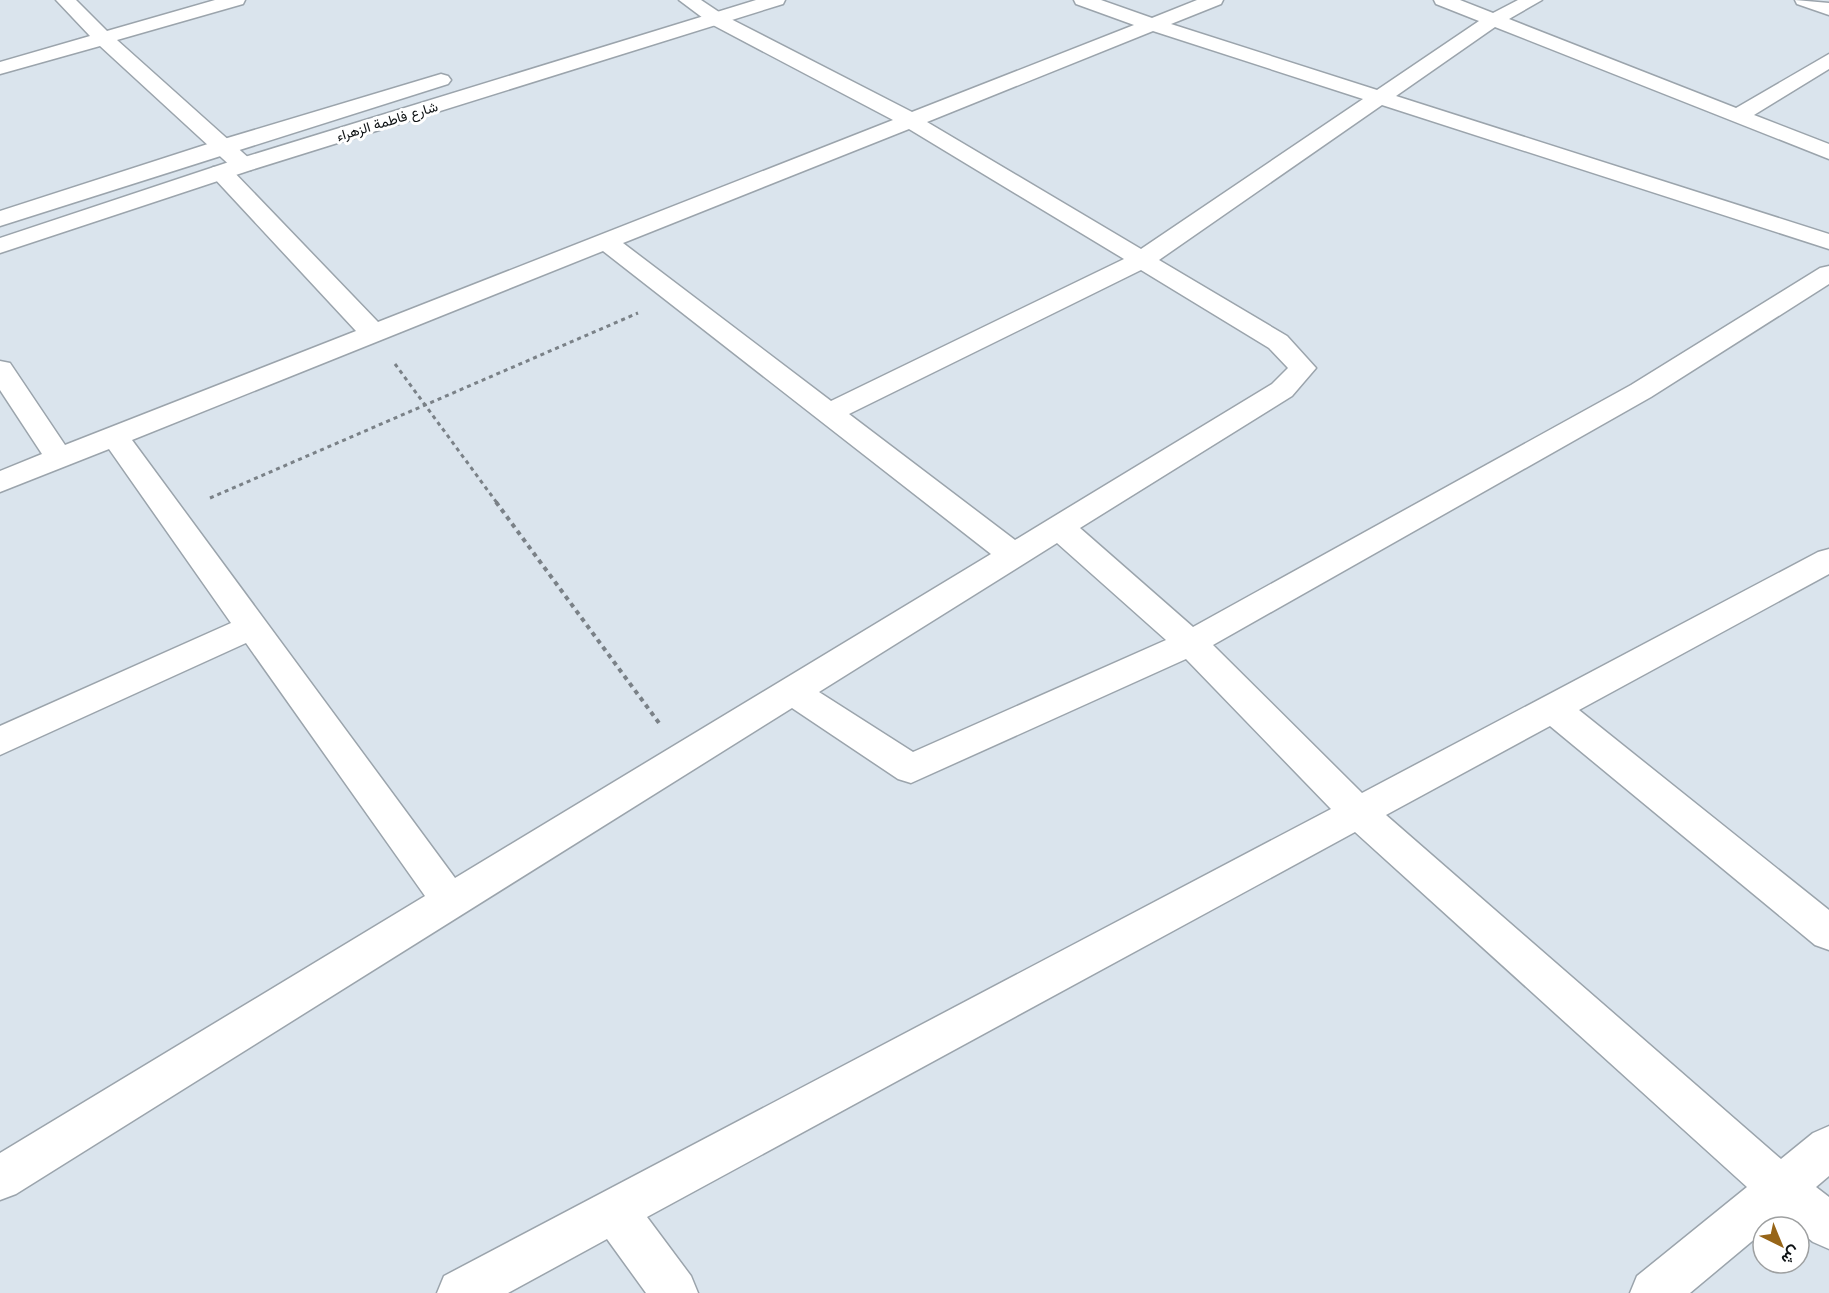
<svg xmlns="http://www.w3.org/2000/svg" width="1829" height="1293" viewBox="0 0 1829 1293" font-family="Helvetica,Vazirmatn,sans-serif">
	<rect width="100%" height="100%" fill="#dae4ed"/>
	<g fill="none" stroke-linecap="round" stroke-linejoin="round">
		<g stroke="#9ba4ac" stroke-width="3">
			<g id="minor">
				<polygon points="56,0 76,0 107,31 215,0 245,0 243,4 117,40 251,160 254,165 251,170 235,170 100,46 0,74 0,62 90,36"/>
				<path d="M679,0H701L725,16L912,112L1134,25L1076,4L1074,0H1101L1152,18L1197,0H1223L1221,4L1171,24L1377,90L1479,21L1436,4L1434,0H1460L1493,13L1518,0H1542L1509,19L1736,108L1829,54V69L1754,115L1829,144V159L1495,27L1396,96L1829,234V249L1382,105L1159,260L1287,336L1316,368L1292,396L1080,528L1193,627L1631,385L1820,268L1829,266V284L1651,397L1213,645L1362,793L1818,552L1829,549V574L1579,710L1829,910V950L1815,945L1550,726L1386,815L1781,1159L1813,1133L1829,1126V1176L1816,1187L1829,1197V1249L1813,1242L1799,1231V1227H1794L1781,1217L1769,1227H1763V1232L1690,1293H1630L1637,1276L1747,1187L1355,832L647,1217L691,1276L698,1293H646L607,1239L508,1293H437L444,1276L1331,809L1186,659L911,783L898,779L792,708L16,1194L0,1200V1153L425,896L246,643L0,755V726L231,623L109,449L0,492V471L42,454L0,390V361L10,363L65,445L356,331L213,177L210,172L213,167H229L378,322L893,120L711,24ZM1153,31L1363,99L1141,249L927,122ZM909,129L1124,259L831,401L623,243ZM603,251L991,554L455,878L132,440ZM1141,270L1269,348L1288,368L1272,384L1015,540L849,414ZM1057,543L1166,640L913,752L819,692Z"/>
				<polygon points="1795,0 1829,3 1829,15 1797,4"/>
			</g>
		</g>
		<g stroke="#9ba4ac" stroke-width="3">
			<g id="major">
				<polygon points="756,0 785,0 783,4 251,170 0,253 0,238 235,160"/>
				<polygon points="441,74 448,76 451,80 448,84 0,226 0,211 214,142"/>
			</g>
		</g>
		<g stroke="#7a8187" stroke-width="3" stroke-dasharray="4 4" stroke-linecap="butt">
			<polyline points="395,364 497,503"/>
			<polyline points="210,498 638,313"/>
		</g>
		<polyline stroke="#7a8187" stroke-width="4" stroke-dasharray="4.5 4.5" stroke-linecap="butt" points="496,502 659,723"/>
		<use href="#minor" fill="#fff" fill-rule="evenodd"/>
		<use href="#major" fill="#fff" fill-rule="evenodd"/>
	</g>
	<g text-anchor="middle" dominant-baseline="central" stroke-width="6" stroke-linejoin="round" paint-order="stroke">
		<g font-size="14" fill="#0d1113" stroke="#fff">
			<text transform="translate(387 121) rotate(-17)">شارع فاطمة الزهراء</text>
		</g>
	</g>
	<g transform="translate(1781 1245) rotate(137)"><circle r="28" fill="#ffffff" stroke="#9ea0a1" stroke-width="1.5"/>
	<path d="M0-4.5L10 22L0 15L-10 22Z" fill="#976518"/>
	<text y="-9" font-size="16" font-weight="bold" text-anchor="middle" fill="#0d1113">ش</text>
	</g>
</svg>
